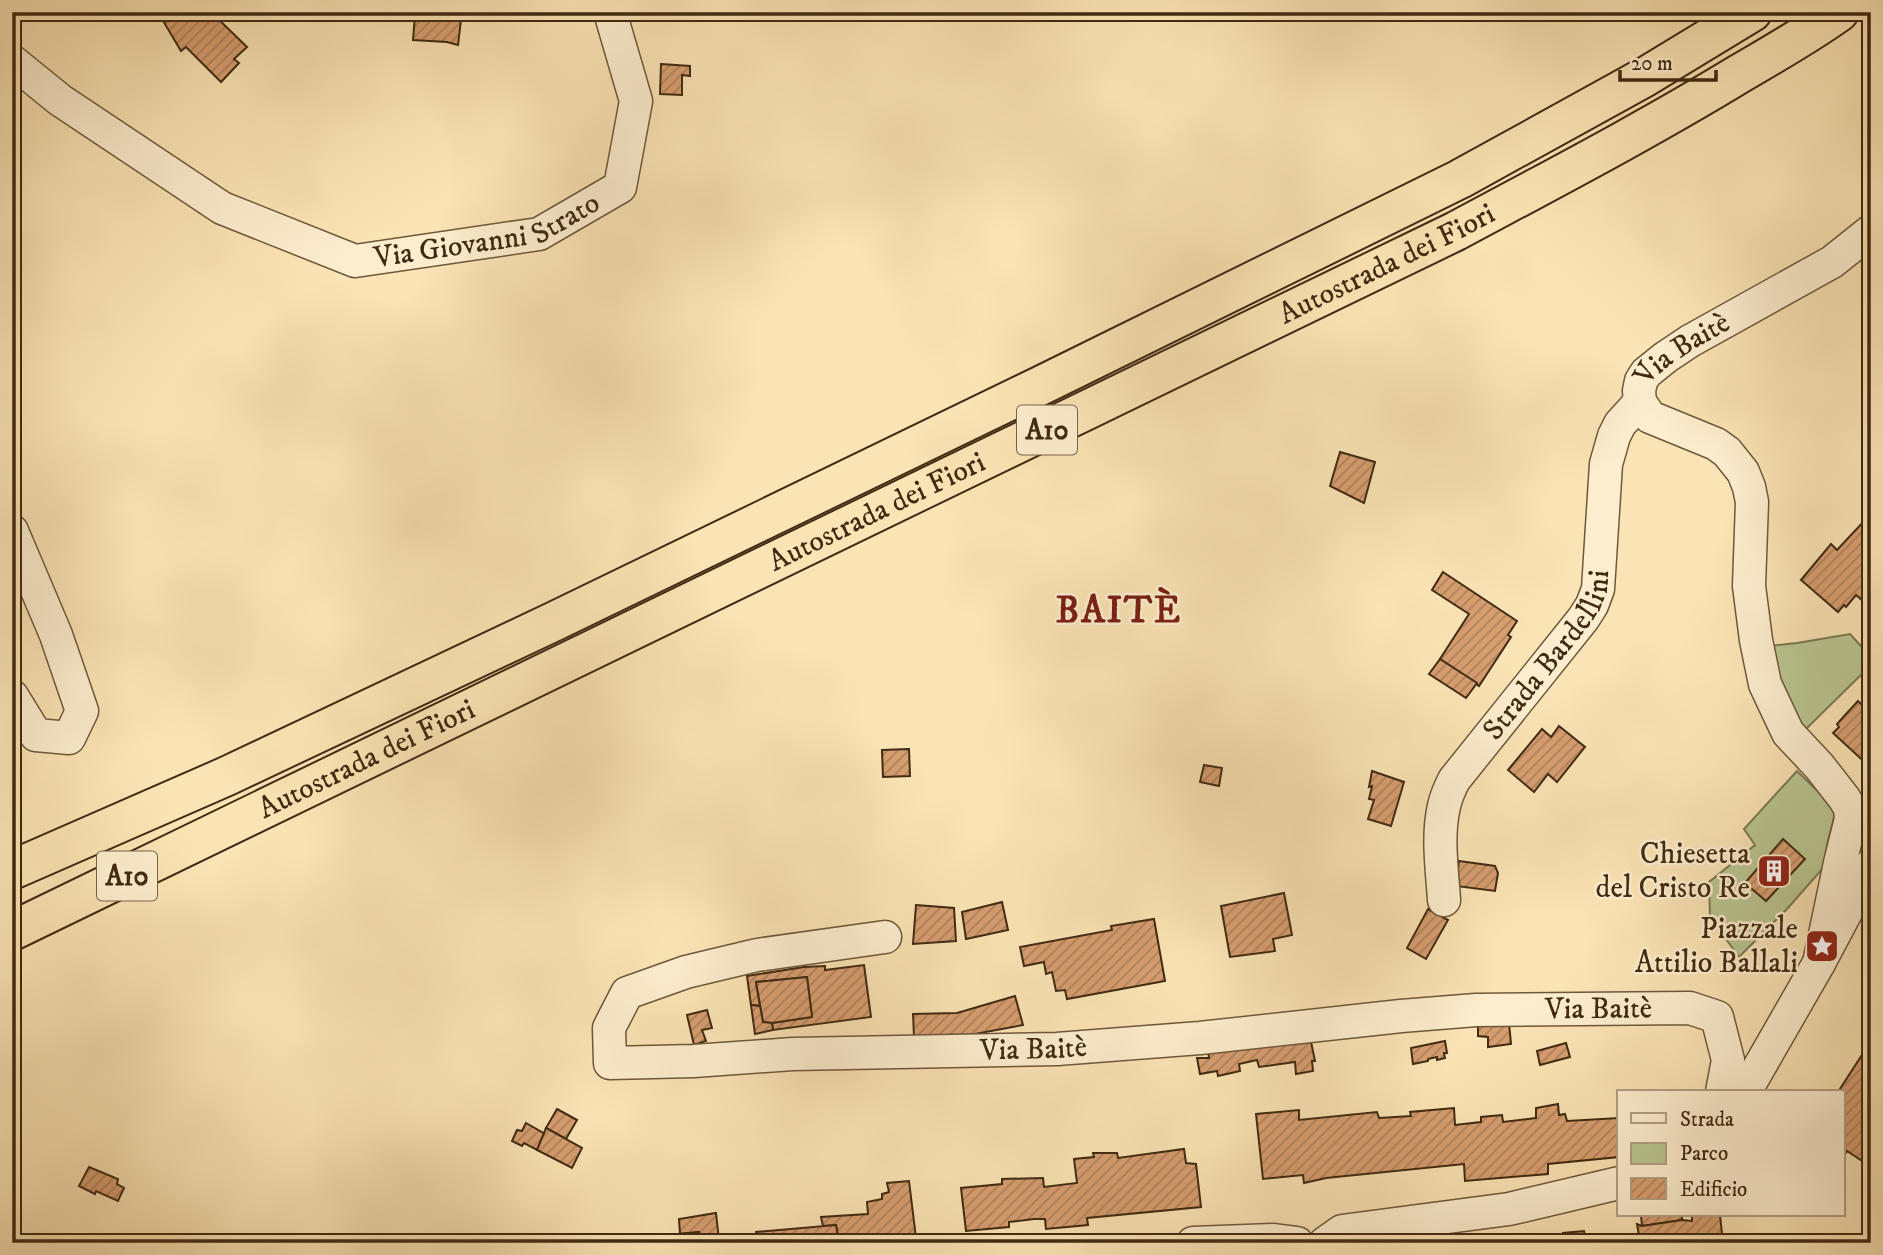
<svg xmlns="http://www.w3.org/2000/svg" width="1883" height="1255" viewBox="0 0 1883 1255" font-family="'IM FELL DW Pica',serif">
	<defs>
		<pattern id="building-hatch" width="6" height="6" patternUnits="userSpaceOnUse" patternTransform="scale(1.75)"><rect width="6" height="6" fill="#d79e70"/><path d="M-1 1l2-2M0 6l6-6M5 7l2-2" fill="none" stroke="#b0815b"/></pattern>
	</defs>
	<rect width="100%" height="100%" fill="#fae3b4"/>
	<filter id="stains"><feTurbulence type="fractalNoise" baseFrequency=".00286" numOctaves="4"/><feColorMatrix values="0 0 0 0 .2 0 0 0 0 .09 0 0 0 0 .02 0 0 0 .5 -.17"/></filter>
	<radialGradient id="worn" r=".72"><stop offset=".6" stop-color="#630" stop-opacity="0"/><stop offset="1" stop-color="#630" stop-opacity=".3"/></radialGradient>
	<g fill="#b9c591" stroke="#7c7851" stroke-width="2">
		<polygon points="1850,634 1871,657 1871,665 1805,730 1789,706 1769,646 1797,643"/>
		<polygon points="1797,771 1836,809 1827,845 1824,867 1787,909 1739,957 1710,917 1709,882 1755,845 1744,829"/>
	</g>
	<g fill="url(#building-hatch)" stroke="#402a11" stroke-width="2">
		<polygon points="161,12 211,12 247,47 234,59 239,63 221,82 186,47 181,51 159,14"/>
		<polygon points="415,15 461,20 458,45 447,42 413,40"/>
		<polygon points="661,64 690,66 690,76 682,75 682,95 660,94"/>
		<polygon points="1340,452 1375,462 1364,503 1330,486"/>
		<polygon points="1865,520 1871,525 1871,592 1863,601 1856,595 1846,607 1844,605 1838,612 1801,580 1831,544 1837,550"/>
		<polygon points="1443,572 1517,621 1508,635 1511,637 1479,686 1440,659 1469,614 1432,590"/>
		<polygon points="1440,659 1477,683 1466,698 1429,674"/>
		<polygon points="1866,696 1871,701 1870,767 1833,733 1839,727 1837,724 1846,714 1858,701 1861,704"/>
		<polygon points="1559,726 1585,747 1557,782 1548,774 1534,792 1508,770 1542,729 1551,737"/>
		<polygon points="909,749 910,776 883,777 882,750"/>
		<polygon points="1204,765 1222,768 1219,786 1200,782"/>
		<polygon points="1372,771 1404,782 1391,826 1368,819 1374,800 1369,799 1372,786 1369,787"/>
		<polygon points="1783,839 1805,859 1766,901 1745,883"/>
		<polygon points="1459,861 1495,866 1498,873 1495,891 1456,886"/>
		<polygon points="1284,893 1292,935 1273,939 1275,951 1230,957 1221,906"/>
		<polygon points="1002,902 1008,930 966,939 962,912"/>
		<polygon points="916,905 954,908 956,941 913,944"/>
		<polygon points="1428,909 1448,920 1426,959 1407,948"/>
		<polygon points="1154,919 1165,981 1067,999 1065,990 1056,991 1052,972 1046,974 1044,962 1024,966 1020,947 1112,930 1111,926"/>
		<polygon points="864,965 871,1017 773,1030 772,1023 812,1017 807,977 756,982 760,1006 751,1005 747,976 804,967 825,966 825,970"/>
		<polygon points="807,977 812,1017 772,1023 763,1022 756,982"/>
		<polygon points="1015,996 1023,1025 964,1036 914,1037 913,1014 957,1013"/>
		<polygon points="751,1005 760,1006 763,1022 772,1023 773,1030 755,1034"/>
		<polygon points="707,1010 712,1028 702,1030 706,1041 694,1045 687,1015"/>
		<polygon points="1509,1023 1511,1044 1488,1047 1488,1037 1478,1036 1478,1024"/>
		<polygon points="1310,1037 1315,1061 1312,1061 1313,1071 1296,1074 1295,1062 1259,1067 1257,1060 1239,1064 1240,1071 1218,1076 1217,1071 1200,1074 1197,1058 1209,1058 1208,1050 1258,1048"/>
		<polygon points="1445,1041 1447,1053 1444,1053 1445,1058 1437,1060 1437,1057 1428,1059 1428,1061 1413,1064 1411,1048"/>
		<polygon points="1871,1041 1871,1167 1847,1151 1843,1158 1843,1092 1838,1092"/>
		<polygon points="1566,1043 1570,1057 1540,1065 1537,1051"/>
		<polygon points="1558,1104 1559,1115 1565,1114 1567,1121 1619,1118 1619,1157 1548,1164 1548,1174 1465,1181 1464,1164 1326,1178 1304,1183 1303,1175 1263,1179 1256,1114 1299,1110 1299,1120 1377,1112 1379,1118 1411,1116 1410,1112 1454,1108 1455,1125 1481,1122 1481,1117 1502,1115 1503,1122 1536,1118 1536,1108"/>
		<polygon points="557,1109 577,1120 566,1139 546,1128"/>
		<polygon points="526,1123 545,1134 537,1150 524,1143 522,1146 512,1141 517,1130 522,1131"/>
		<polygon points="546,1128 582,1148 572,1168 537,1150"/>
		<polygon points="1184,1149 1186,1163 1196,1164 1201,1207 1087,1218 1088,1225 1046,1229 1045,1219 1034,1219 1009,1222 1009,1227 966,1231 961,1188 1002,1184 1002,1179 1043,1178 1044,1187 1077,1183 1074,1159 1094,1157 1093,1153 1117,1153 1118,1158"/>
		<polygon points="89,1167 118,1179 117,1184 124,1188 118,1201 96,1191 95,1194 79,1186"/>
		<polygon points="909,1181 916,1238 886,1243 839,1243 836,1225 823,1226 821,1217 868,1214 867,1202 882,1199 882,1194 889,1192 887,1183"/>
		<polygon points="716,1213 719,1240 701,1241 699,1232 680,1234 679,1219"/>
		<polygon points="1641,1215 1682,1215 1682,1220 1642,1226"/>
		<polygon points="1692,1215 1720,1215 1723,1243 1623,1243 1640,1241 1637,1224 1642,1226 1682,1220 1692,1221"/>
		<polygon points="836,1225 839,1243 679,1243 678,1234 699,1232 701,1241 757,1237 756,1232"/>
		<polygon points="1584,1231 1586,1240 1592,1238 1593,1243 1564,1243 1563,1233"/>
		<polygon points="678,1234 679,1243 655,1243 654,1236"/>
	</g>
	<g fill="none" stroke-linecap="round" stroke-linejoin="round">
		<g stroke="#6e583a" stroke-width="35">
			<g id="minor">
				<path id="s1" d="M12,61L60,100L222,208L355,261L539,234L620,187L636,101L610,12"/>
				<polyline points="12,531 56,635 82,711 69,738 36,735 12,696"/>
				<path id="s2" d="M1444,900C1442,869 1437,836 1444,806C1446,797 1450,788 1454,780L1583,619L1592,605L1598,589L1606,464L1614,436L1620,424L1640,402"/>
				<path id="s3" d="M885,937L757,955L686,972L627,993L609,1028L610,1063L694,1061L793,1054L1057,1049L1200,1038L1401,1016L1476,1010L1690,1008L1717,1017L1728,1060L1722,1092"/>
				<path id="s4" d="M1819,963L1840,863L1851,819L1850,808L1844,798L1819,766L1788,733L1765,684L1756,640L1749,586L1752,502L1749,487L1743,472L1727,452L1716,444L1650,417L1640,402L1639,391L1641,381L1646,373L1666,357L1690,341L1832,262L1871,231"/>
				<polyline points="1743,1092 1749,1085 1819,963 1871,865"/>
				<polyline points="1193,1243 1274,1240 1297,1243"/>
				<polyline points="1325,1243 1342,1231 1509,1209 1619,1183"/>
			</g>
		</g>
		<g stroke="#402a11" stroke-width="42">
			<g id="highway">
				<polyline points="12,870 227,776 555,621 1042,385 1460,179 1645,77 1752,12"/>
				<path id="s5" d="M12,931L1456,231C1551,180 1647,130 1739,74C1773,54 1807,35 1839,12"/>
			</g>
		</g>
		<use href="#minor" stroke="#fcedce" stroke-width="32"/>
		<use href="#highway" stroke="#fae3b4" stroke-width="38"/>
	</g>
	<defs>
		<g id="building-square" transform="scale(1.75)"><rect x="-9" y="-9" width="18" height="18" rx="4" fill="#8f2418" stroke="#fcedce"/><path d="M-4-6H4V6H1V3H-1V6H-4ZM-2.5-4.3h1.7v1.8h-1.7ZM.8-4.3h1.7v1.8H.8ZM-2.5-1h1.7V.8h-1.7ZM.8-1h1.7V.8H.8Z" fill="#fff"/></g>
		<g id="sight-square" transform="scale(1.75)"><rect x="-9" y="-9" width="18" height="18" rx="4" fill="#8f2418" stroke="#fcedce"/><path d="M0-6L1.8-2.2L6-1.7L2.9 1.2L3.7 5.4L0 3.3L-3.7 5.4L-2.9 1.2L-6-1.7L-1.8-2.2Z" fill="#fff"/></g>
	</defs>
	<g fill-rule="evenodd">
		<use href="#building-square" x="1774" y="871"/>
		<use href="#sight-square" x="1822" y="946"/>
	</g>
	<g text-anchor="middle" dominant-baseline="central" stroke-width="5" stroke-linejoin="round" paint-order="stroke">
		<g fill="#fcedce" stroke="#78644a" stroke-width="2">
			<rect x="1017" y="405.5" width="60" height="49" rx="5"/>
			<rect x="97" y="851.5" width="60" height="49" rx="5"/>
		</g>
		<g font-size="28" font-weight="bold" fill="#402a11">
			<text x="1047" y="430">A10</text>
			<text x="127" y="876">A10</text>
		</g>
		<g font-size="30" fill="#402a11" stroke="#fcedce">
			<text stroke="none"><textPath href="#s1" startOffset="536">Via Giovanni Strato</textPath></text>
			<text stroke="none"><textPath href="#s5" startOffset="1528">Autostrada dei Fiori</textPath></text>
			<text stroke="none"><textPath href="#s4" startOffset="728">Via Baitè</textPath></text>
			<text stroke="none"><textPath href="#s5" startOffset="961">Autostrada dei Fiori</textPath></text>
			<text stroke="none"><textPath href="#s2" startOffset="280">Strada Bardellini</textPath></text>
			<text stroke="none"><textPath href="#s5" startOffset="394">Autostrada dei Fiori</textPath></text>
			<text stroke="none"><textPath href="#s3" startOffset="1330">Via Baitè</textPath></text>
			<text stroke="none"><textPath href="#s3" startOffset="763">Via Baitè</textPath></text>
		</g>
		<g font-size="30" fill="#402a11" stroke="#fcedce" text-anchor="end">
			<text x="1750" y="854">Chiesetta<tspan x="1750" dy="34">del Cristo Re</tspan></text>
			<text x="1798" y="929">Piazzale<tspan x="1798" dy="34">Attilio Ballali</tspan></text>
		</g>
		<g font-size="37" font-weight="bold" letter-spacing="2" fill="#7a1f14" stroke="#fcedce">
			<text x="1119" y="611">BAITÈ</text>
		</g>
	</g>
	<rect width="1883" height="1255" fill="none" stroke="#fae3b4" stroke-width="42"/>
	<rect x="14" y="14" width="1855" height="1227" fill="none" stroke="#402a11" stroke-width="3.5"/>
	<rect x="21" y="21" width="1841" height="1213" fill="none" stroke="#402a11" stroke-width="2"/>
	<rect x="1617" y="1090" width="228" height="126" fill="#fcedce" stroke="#b19f82" stroke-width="2"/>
	<rect x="1631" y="1113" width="35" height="10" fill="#fcedce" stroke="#b19f82" stroke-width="2"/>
	<text x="1680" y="1126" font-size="21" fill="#402a11">Strada</text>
	<rect x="1631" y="1143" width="35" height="21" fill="#b9c591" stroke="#b19f82" stroke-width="2"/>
	<text x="1680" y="1160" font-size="21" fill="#402a11">Parco</text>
	<rect x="1631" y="1178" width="35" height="21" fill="url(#building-hatch)" stroke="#b19f82" stroke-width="2"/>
	<text x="1680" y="1196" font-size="21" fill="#402a11">Edificio</text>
	<path d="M1620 70v10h96v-10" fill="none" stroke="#402a11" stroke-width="3.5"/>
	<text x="1631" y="70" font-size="21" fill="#402a11" stroke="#fcedce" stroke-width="5" paint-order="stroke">20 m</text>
	<rect width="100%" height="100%" filter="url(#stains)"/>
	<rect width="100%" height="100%" fill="url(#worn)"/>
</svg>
